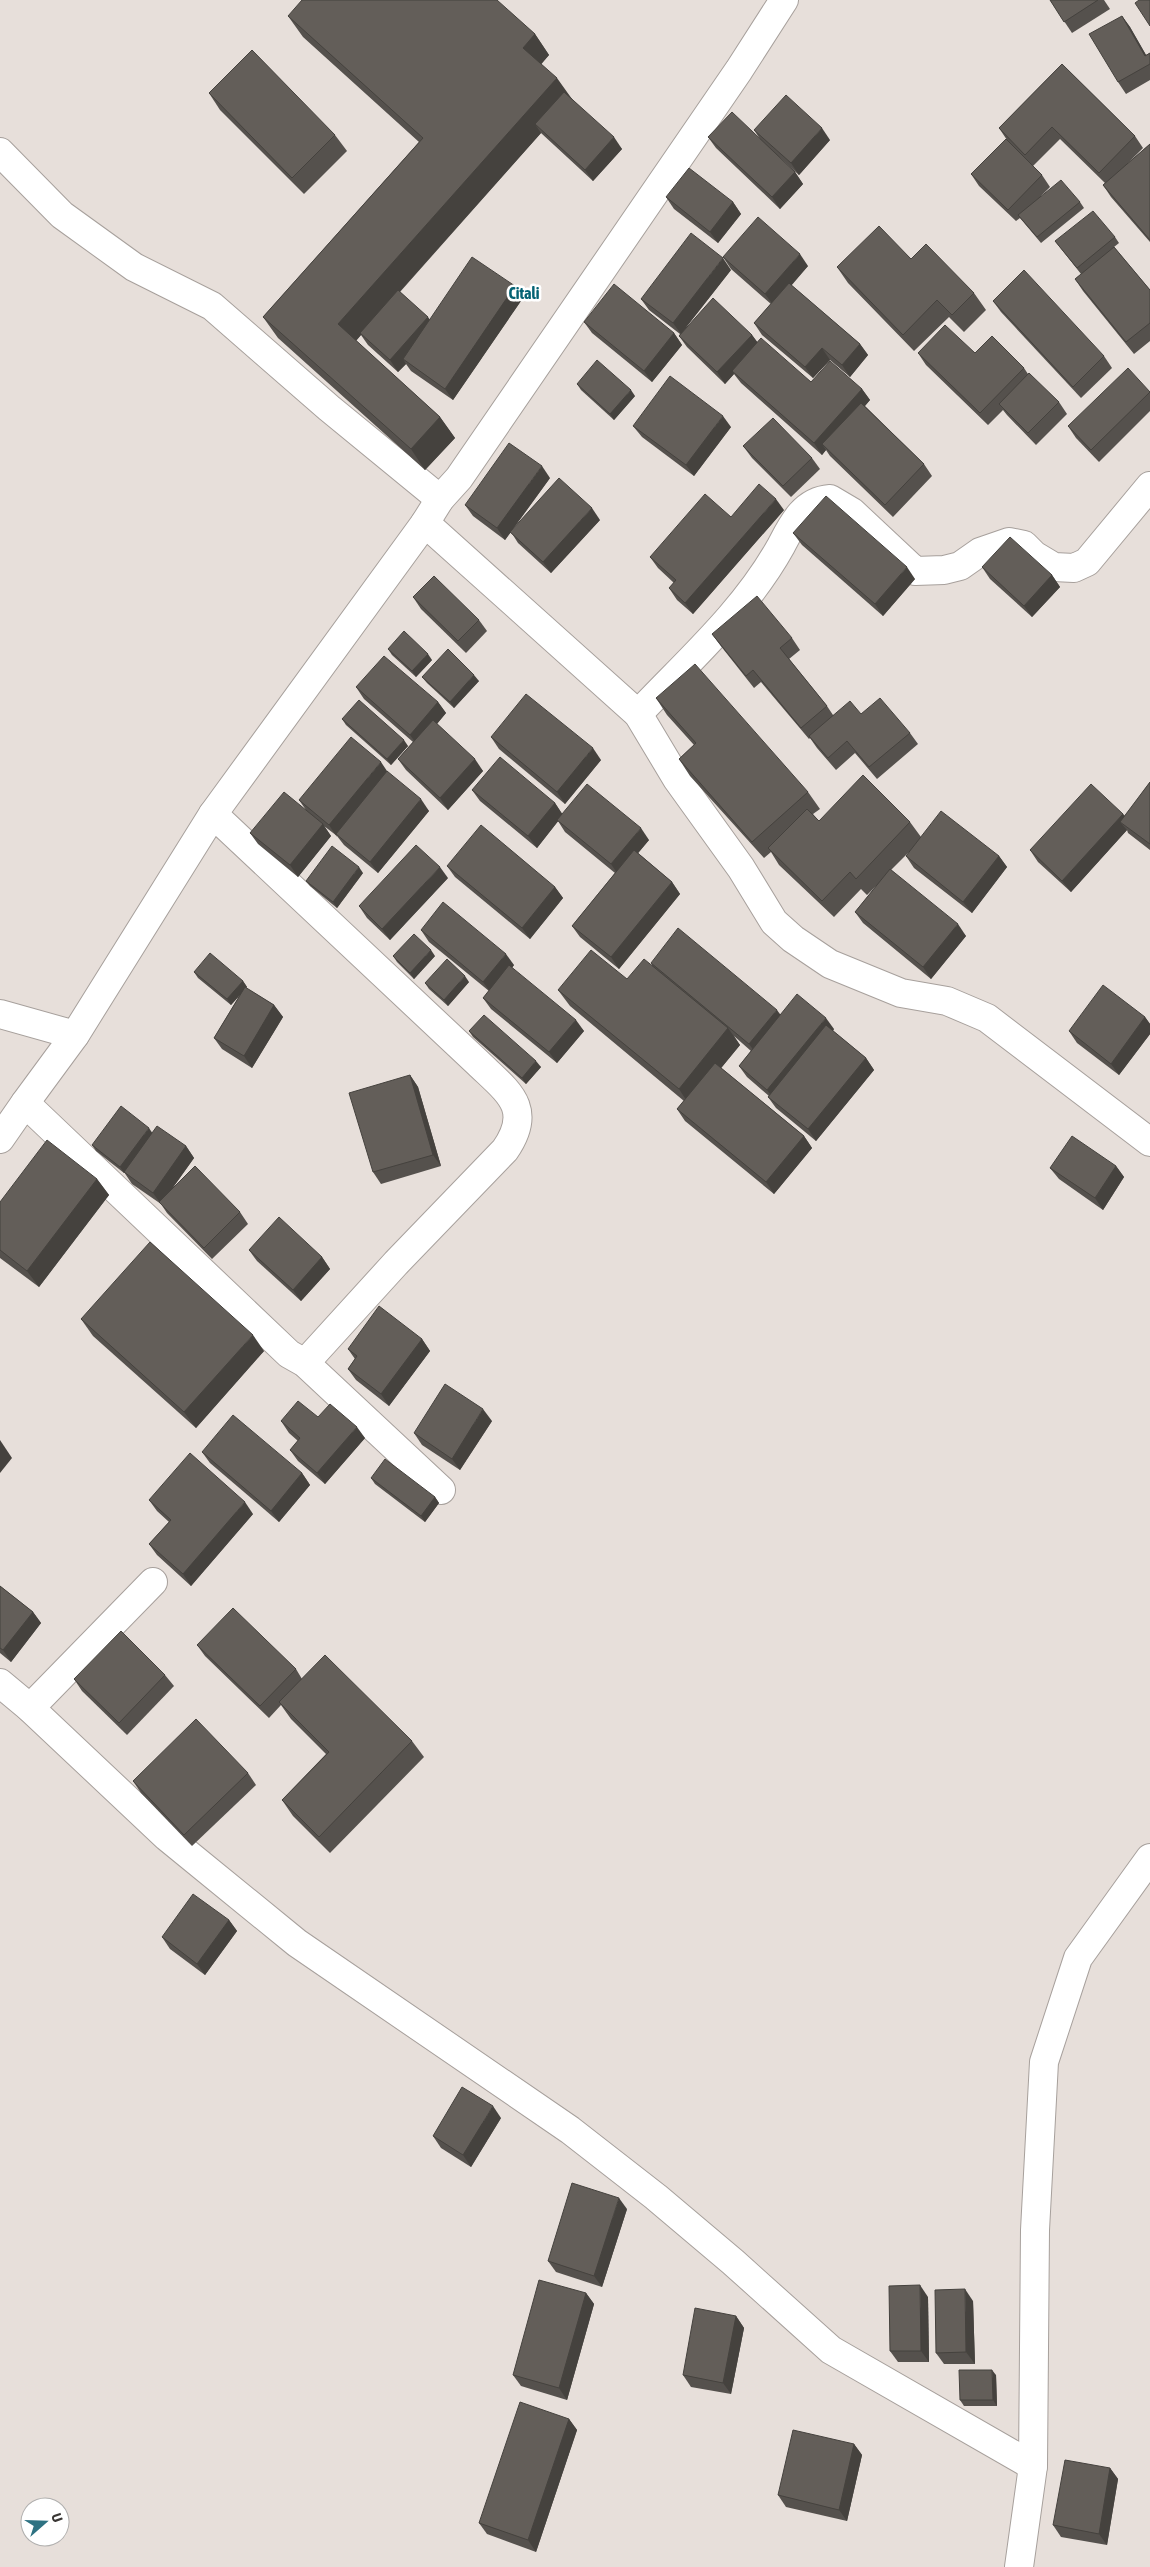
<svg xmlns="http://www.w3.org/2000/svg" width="1150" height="2567" viewBox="0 0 1150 2567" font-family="'Asap Condensed',sans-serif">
	<rect width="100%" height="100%" fill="#e7dfda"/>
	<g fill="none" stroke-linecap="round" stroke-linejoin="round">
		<g stroke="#a7a09c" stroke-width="30">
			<g id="street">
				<polyline points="0,152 62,215 134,267 212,306 329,408 440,499"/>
				<polyline points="425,523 638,714 677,779 741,868 774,922 793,939 830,964 901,993 947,1001 987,1018 1150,1142"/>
				<path d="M638,714C688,661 745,611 781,546C792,525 803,501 830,499L852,512L915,571L944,570L960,566L980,552L1009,542L1024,545L1034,555L1054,567L1074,568L1087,562L1150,486"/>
				<path d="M213,814L478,1063C508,1092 534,1108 505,1150L396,1263L305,1363"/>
				<polyline points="0,1014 75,1035 213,814 425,523 440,499 459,478 739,70 784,0"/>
				<polyline points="25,1103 75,1035"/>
				<polyline points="0,1139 25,1103 289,1354 305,1363 441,1490"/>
				<polyline points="0,1683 30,1708 167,1837 297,1943 570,2130 656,2197 733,2262 831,2350 1033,2466"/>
				<polyline points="30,1708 153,1582"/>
				<polyline points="1019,2567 1033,2466 1035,2230 1044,2062 1078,1958 1150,1858"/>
			</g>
		</g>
		<use href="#street" stroke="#fff" stroke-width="28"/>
	</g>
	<g fill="#55514d">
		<polygon points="1050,0 1104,0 1110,9 1072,33"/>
		<polygon points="288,16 535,34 549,55 541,64 572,99 622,149 593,181 541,133 400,292 430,320 515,286 523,298 453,400 411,371 406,364 398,372 368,345 361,335 356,341 440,417 455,438 425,470 278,338 263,317 419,142 303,37"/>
		<polygon points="1122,16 1130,27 1146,55 1150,53 1150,80 1126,94 1118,82"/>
		<polygon points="1062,64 1135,136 1143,148 1128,163 1150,144 1150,242 1111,197 1103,185 1105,183 1060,139 1033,166 1007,140 999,128"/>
		<polygon points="209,93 335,135 347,151 304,194 220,110"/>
		<polygon points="754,130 830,140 799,175 776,154 795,172 803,184 780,209 716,148 708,137 760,139"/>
		<polygon points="971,174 1042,175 1050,187 1041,196 1080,202 1084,208 1041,243 1020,218 1016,221 979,186"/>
		<polygon points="666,197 733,202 741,214 718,243 674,209"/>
		<polygon points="1115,237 1119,243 1114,247 1150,290 1150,341 1134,354 1083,291 1075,279 1081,274 1055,241"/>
		<polygon points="723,257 808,266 791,285 860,344 868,355 850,377 830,360 813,378 762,335 754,323 771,304 731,269"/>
		<polygon points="911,259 974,293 986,310 964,332 949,317 914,351 848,283 837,267"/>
		<polygon points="731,270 686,327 752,335 758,343 811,382 862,389 870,400 865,406 924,464 932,476 893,517 830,456 826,450 822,455 741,383 734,374 725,384 687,347 679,336 680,334 649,310 641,299"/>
		<polygon points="993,301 1104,356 1112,368 1081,398 1001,312"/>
		<polygon points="584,322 674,333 682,345 652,382 592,333"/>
		<polygon points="918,353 975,353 1024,368 1028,374 1059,402 1067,414 1036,445 1007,415 1003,410 988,425 926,365"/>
		<polygon points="577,384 635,396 614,420 581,390"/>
		<polygon points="1150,391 1150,411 1099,462 1076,438 1068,426"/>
		<polygon points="633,426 731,427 694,476 642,437"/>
		<polygon points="743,446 812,458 820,469 791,497 752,458"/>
		<polygon points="550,478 513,529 600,520 551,573 518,543 511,532 505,540 473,516 465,505"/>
		<polygon points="784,510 693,614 677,600 669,588 674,583 658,568 650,557 731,517"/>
		<polygon points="793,533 915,579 883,616 802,545"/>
		<polygon points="982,567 1052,575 1060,587 1032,617 990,579"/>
		<polygon points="413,597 479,620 487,631 466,653 421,609"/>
		<polygon points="712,634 792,638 800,650 789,659 827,706 833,715 861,714 910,733 918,744 877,779 855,753 836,770 817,748 810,738 809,739 761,682 754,688 720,645"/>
		<polygon points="388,649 432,660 416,677 392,655"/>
		<polygon points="422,677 479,681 454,708 427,683"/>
		<polygon points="356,687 438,702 446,713 437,724 483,771 448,810 406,770 398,759 413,742 364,699"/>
		<polygon points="656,698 808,792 820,809 813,814 819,821 910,822 921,837 999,856 1007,867 972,913 914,868 906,856 913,848 891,870 966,936 931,979 863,923 855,912 878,884 867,895 861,889 834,917 779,865 771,852 764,858 690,776 679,759 694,745 667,715"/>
		<polygon points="342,719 408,746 391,765 346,725"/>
		<polygon points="491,737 601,760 565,804 499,749"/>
		<polygon points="387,772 429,811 378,873 344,845 337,836 324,826 331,836 298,877 258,844 250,833 306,810 299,800"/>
		<polygon points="1150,782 1150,850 1128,833 1127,830 1071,892 1038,862 1030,850 1123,814 1125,816"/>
		<polygon points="472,790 555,803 562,814 649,840 638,853 672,882 680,894 619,969 580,937 572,926 615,873 565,832 558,821 537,848 480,801"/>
		<polygon points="447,866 555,887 563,898 530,939 455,877"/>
		<polygon points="363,873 337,908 310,886 306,881"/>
		<polygon points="448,878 390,940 367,918 359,906"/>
		<polygon points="421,930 514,965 512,968 584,1031 557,1063 491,1009 483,998 489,991 429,942"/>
		<polygon points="393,956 435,956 414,979 397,962"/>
		<polygon points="651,963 780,1015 834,1029 833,1031 866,1058 874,1070 816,1141 776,1108 768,1097 769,1096 747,1077 739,1066 751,1051 734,1036 740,1045 721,1068 804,1136 812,1148 774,1194 685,1121 677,1109 684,1101 570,1006 558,990 627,979 652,966"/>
		<polygon points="194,972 243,981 247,987 246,988 274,1005 283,1017 252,1068 222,1049 214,1038 240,995 231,1005 198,978"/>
		<polygon points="469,982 448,1006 429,989 425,983"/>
		<polygon points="1145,1017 1150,1024 1150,1034 1119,1075 1077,1043 1069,1031"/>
		<polygon points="469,1031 541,1067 526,1084 473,1037"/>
		<polygon points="410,1075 418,1087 441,1166 381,1184 373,1172"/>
		<polygon points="152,1133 186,1146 194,1158 172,1189 240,1212 248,1224 212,1259 167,1213 161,1204 132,1184 124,1172 129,1166 124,1173 96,1151 92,1145"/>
		<polygon points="1116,1166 1124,1177 1103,1210 1059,1179 1050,1168"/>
		<polygon points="97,1179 109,1195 39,1287 0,1258 0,1202"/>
		<polygon points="249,1250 322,1257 330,1269 301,1301 257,1261"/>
		<polygon points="81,1319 264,1351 196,1428 93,1336"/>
		<polygon points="422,1339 430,1351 389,1406 356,1380 348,1369 355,1359 348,1349"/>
		<polygon points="318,1417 365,1438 325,1484 298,1461 290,1450 298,1441 289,1433 281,1421"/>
		<polygon points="492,1421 460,1470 422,1445 414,1433"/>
		<polygon points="202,1452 302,1473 310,1485 279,1522 210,1463"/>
		<polygon points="371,1478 435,1497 439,1503 425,1522 375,1484"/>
		<polygon points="149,1500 253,1514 191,1586 157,1555 149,1544 169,1522 157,1511"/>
		<polygon points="0,1586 33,1612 41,1623 11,1662 0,1653"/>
		<polygon points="197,1645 296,1669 302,1679 412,1741 424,1757 330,1853 293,1816 282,1800 326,1754 291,1719 281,1705 269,1718 205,1656"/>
		<polygon points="165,1675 174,1686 127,1735 82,1691 74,1679"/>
		<polygon points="248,1773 256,1785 192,1846 141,1793 133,1781"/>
		<polygon points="229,1920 237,1931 205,1975 170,1949 162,1937"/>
		<polygon points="501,2118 471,2167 441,2148 433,2136"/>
		<polygon points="627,2209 602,2287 556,2272 548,2261"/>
		<polygon points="586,2293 594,2304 567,2400 521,2386 513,2375"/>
		<polygon points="928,2297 929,2362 898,2362 890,2351"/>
		<polygon points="973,2301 975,2364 944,2364 936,2353"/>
		<polygon points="736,2316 744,2328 731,2394 691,2387 683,2375"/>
		<polygon points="996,2375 997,2406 964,2406 960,2400"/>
		<polygon points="569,2419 577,2430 536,2552 487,2534 479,2523"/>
		<polygon points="854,2444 862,2455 847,2521 786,2507 778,2495"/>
		<polygon points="1110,2468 1118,2479 1107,2545 1061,2537 1053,2525"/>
	</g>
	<g fill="#45423e">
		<polygon points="1122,16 1130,27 1150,62 1145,56"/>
		<polygon points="535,34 549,55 538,68 523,48"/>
		<polygon points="557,78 572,99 535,124 541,133 352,345 338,324"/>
		<polygon points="822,128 830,140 799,175 791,163"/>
		<polygon points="614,137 622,149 593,181 585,170"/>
		<polygon points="795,172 803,184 780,209 772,197"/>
		<polygon points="733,202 741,214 718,243 710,232"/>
		<polygon points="800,254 808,266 774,306 765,294"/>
		<polygon points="723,258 731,270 681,334 673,323"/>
		<polygon points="515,286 523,298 453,400 445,389"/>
		<polygon points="428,317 436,329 403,359 406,364 398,372 390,360"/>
		<polygon points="674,333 682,345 652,382 644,371"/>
		<polygon points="752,335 760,346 732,371 734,374 725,384 717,372"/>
		<polygon points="860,344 868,355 850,377 842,365"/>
		<polygon points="822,348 830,360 813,378 805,367"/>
		<polygon points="862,389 870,400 827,449 822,444 826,450 822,455 814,443"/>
		<polygon points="631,390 635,396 614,420 610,414"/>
		<polygon points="723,416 731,427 694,476 686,465"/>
		<polygon points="440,417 455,438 425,470 411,449"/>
		<polygon points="542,466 550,478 505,540 497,528"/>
		<polygon points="776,499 784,510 693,614 685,603"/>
		<polygon points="592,508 600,520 551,573 543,562"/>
		<polygon points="907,567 915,579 883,616 875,604"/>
		<polygon points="1052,575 1060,587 1032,617 1024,606"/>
		<polygon points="428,654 432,660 416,677 412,671"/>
		<polygon points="474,675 479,681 454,708 450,702"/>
		<polygon points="438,702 446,713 418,746 410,735"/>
		<polygon points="404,740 408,746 391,765 387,759"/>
		<polygon points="593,748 601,760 565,804 557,792"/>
		<polygon points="475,759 483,771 448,810 440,798"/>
		<polygon points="381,762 389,774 336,834 337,837 329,825"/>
		<polygon points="421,799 429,811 378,873 370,862"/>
		<polygon points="555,803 563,815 537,848 528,836"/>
		<polygon points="1123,814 1131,825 1120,822 1127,830 1071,892 1062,881"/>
		<polygon points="323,824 331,836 298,877 290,865"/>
		<polygon points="641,828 649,840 619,876 611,864"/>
		<polygon points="999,856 1007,867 972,913 963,902"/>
		<polygon points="359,867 363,873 337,908 333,902"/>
		<polygon points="440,867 448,878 390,940 382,929"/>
		<polygon points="672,882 680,894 619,969 611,957"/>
		<polygon points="555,887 563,898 530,939 522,928"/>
		<polygon points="958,924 966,936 931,979 923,967"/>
		<polygon points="431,950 435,956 414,979 410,973"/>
		<polygon points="506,954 514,965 491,993 483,982"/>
		<polygon points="465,976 469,982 448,1006 444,1000"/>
		<polygon points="243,981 247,987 231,1005 227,999"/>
		<polygon points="274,1005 283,1017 252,1068 244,1056"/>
		<polygon points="777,1010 785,1021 757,1055 749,1044"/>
		<polygon points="1145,1017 1150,1024 1150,1034 1119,1075 1111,1064"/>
		<polygon points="826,1018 834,1029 775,1101 767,1090"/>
		<polygon points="576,1020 584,1031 557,1063 549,1052"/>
		<polygon points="728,1028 740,1045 690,1106 679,1089"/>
		<polygon points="866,1058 874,1070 816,1141 808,1129"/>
		<polygon points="536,1061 541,1067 526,1084 522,1078"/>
		<polygon points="410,1075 418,1087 441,1166 433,1155"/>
		<polygon points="149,1128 153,1134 124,1173 120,1167"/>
		<polygon points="804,1136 812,1148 774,1194 766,1182"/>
		<polygon points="186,1146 194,1158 161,1204 153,1193"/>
		<polygon points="1116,1166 1124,1177 1103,1210 1095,1198"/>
		<polygon points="97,1179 109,1195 39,1287 27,1271"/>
		<polygon points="322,1257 330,1269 301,1301 293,1290"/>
		<polygon points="253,1335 264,1351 196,1428 184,1412"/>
		<polygon points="422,1339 430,1351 389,1406 381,1394"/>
		<polygon points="483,1409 492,1421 460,1470 452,1459"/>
		<polygon points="357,1427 365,1438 325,1484 317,1473"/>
		<polygon points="0,1440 12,1458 0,1473"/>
		<polygon points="302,1473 310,1485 279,1522 271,1511"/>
		<polygon points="435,1497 439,1503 425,1522 421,1516"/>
		<polygon points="245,1502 253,1514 191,1586 183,1574"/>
		<polygon points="33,1612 41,1623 11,1662 3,1650"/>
		<polygon points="229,1920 237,1931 205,1975 197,1964"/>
		<polygon points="493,2106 501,2118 471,2167 463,2155"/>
		<polygon points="619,2198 627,2209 602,2287 594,2276"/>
		<polygon points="920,2285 928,2297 929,2362 921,2351"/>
		<polygon points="965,2289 973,2301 975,2364 966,2352"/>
		<polygon points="586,2293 594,2304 567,2400 559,2388"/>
		<polygon points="736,2316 744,2328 731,2394 723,2383"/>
		<polygon points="992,2370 996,2375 997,2406 993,2400"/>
		<polygon points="569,2419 577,2430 536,2552 528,2540"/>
		<polygon points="854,2444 862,2455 847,2521 839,2510"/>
		<polygon points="1110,2468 1118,2479 1107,2545 1099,2534"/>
	</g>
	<g fill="#635e59" stroke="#45423e">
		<polygon points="302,0 497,0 535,34 523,48 557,78 338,324 440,417 411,449 263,317 423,138 288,16"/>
		<polygon points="1050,0 1098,0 1064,22"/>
		<polygon points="1139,0 1150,0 1150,26 1135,3"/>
		<polygon points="1122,16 1145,56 1150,53 1150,64 1118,82 1089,34"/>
		<polygon points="252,50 335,135 292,178 209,93"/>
		<polygon points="1062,64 1135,136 1099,173 1052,127 1025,155 999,128"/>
		<polygon points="564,92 614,137 585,170 535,124"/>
		<polygon points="786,95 822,128 791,163 754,130"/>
		<polygon points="732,112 795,172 772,197 708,137"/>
		<polygon points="1006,139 1042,175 1008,210 971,174"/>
		<polygon points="1150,144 1150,240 1103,185"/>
		<polygon points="689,168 733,202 710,232 666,197"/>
		<polygon points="1061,180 1080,202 1037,237 1018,215"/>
		<polygon points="1093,211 1115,237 1077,268 1055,241"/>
		<polygon points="758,217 800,254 765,294 723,257"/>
		<polygon points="879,226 911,259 926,244 974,293 952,315 937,300 903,335 837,267"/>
		<polygon points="691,233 723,258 673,323 641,299"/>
		<polygon points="1114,247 1150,290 1150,323 1126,342 1075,279"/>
		<polygon points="472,257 515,286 445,389 403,359"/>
		<polygon points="1024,270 1104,356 1073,387 993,301"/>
		<polygon points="789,283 860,344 842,365 822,348 805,367 754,323"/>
		<polygon points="614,284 674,333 644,371 584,322"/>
		<polygon points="398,290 428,317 390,360 360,333"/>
		<polygon points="713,298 752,335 717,372 679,336"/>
		<polygon points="945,325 975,353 992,336 1024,368 980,413 918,353"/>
		<polygon points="761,338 811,382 830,361 862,389 814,443 732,371"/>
		<polygon points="597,360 631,390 610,414 577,384"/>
		<polygon points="1128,368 1150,392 1091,450 1068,426"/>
		<polygon points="1029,373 1059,402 1028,433 999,404"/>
		<polygon points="670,376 723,416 686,465 633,426"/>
		<polygon points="861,403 924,464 885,505 822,444"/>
		<polygon points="773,418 812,458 783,486 743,446"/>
		<polygon points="509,443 542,466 497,528 465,505"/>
		<polygon points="559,478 592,508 543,562 510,532"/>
		<polygon points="759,484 776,499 685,603 669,588 676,580 650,557 705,494 731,517"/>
		<polygon points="826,496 907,567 875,604 793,533"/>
		<polygon points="1010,537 1052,575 1024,606 982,567"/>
		<polygon points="434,576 479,620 458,641 413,597"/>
		<polygon points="757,596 792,638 780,648 827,706 801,728 753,670 746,676 712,634"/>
		<polygon points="404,631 428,654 412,671 388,649"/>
		<polygon points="448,649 474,675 450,702 422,677"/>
		<polygon points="384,656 438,702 410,735 356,687"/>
		<polygon points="695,664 808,792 752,842 679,759 696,743 656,698"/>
		<polygon points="526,694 593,748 557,792 491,737"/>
		<polygon points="880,698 910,733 869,767 847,741 828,758 809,736 850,701 861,714"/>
		<polygon points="359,700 404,740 387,759 342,719"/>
		<polygon points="433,720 475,759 440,798 398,759"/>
		<polygon points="351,737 381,762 329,825 299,800"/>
		<polygon points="500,757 555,803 528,836 472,790"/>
		<polygon points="387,771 421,799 370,862 336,834"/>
		<polygon points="863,775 910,822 856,879 850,872 822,901 768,848 807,809 819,821"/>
		<polygon points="1150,782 1150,844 1120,822"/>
		<polygon points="587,784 641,828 611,864 557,820"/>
		<polygon points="1091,784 1123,814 1062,881 1030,850"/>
		<polygon points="284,792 323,824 290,865 250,833"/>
		<polygon points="941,811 999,856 963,902 906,856"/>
		<polygon points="481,825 555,887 522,928 447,866"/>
		<polygon points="416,845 440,867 382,929 359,906"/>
		<polygon points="332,846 359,867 333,902 306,881"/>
		<polygon points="634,850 672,882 611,957 572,926"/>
		<polygon points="890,869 958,924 923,967 855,912"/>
		<polygon points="443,902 506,954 483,982 421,930"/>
		<polygon points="678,928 777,1010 749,1044 651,963"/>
		<polygon points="414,934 431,950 410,973 393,956"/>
		<polygon points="591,950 627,979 644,959 728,1028 679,1089 558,990"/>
		<polygon points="210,953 243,981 227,999 194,972"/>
		<polygon points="447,959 465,976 444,1000 425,983"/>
		<polygon points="509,965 576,1020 549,1052 483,998"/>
		<polygon points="1103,985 1145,1017 1111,1064 1069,1031"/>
		<polygon points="245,987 274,1005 244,1056 214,1038"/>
		<polygon points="797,994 826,1018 767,1090 739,1066"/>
		<polygon points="484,1015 536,1061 522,1078 469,1031"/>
		<polygon points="826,1025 866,1058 808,1129 768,1097"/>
		<polygon points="715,1063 804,1136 766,1182 677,1109"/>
		<polygon points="410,1075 433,1155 373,1172 349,1093"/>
		<polygon points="121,1106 149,1128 120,1167 92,1145"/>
		<polygon points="157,1126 186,1146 153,1193 124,1172"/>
		<polygon points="1072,1136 1116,1166 1095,1198 1050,1168"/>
		<polygon points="47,1140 97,1179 27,1271 0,1250 0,1202"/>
		<polygon points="195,1166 240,1212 204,1248 159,1202"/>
		<polygon points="279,1217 322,1257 293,1290 249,1250"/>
		<polygon points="150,1242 253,1335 184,1412 81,1319"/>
		<polygon points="379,1306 422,1339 381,1394 348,1369 357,1356 348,1349"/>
		<polygon points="445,1384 483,1409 452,1459 414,1433"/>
		<polygon points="298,1401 318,1417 330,1404 357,1427 317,1473 290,1450 300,1438 281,1421"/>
		<polygon points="233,1415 302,1473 271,1511 202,1452"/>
		<polygon points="190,1453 245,1502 183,1574 149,1544 171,1520 149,1500"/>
		<polygon points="385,1459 435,1497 421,1516 371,1478"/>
		<polygon points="0,1586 33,1612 3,1650 0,1648"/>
		<polygon points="233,1608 296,1669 260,1706 197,1645"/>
		<polygon points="121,1631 165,1675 119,1723 74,1679"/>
		<polygon points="325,1655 412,1741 319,1837 282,1800 329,1752 279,1702"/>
		<polygon points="196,1719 248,1773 184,1835 133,1781"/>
		<polygon points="193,1894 229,1920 197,1964 162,1937"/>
		<polygon points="462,2087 493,2106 463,2155 433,2136"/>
		<polygon points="572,2183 619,2198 594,2276 548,2261"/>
		<polygon points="539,2280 586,2293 559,2388 513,2375"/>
		<polygon points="920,2285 921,2351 890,2351 889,2286"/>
		<polygon points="965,2289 966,2352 936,2353 935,2290"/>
		<polygon points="695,2308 736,2316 723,2383 683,2375"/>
		<polygon points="959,2370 992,2370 993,2400 960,2400"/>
		<polygon points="520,2402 569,2419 528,2540 479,2523"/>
		<polygon points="793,2430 854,2444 839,2510 778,2495"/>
		<polygon points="1065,2460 1110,2468 1099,2534 1053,2525"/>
	</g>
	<g text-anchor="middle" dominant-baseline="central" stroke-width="5" stroke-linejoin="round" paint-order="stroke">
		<g font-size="16" font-weight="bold" fill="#046273" stroke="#fff">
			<text x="524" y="293">Citali</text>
		</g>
	</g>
	<g transform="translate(45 2522) rotate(70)"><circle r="24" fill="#ffffff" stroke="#b0afae"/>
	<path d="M0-4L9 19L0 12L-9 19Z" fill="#2e7282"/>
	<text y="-8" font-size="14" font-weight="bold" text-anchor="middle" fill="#3a3735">U</text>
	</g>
</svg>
